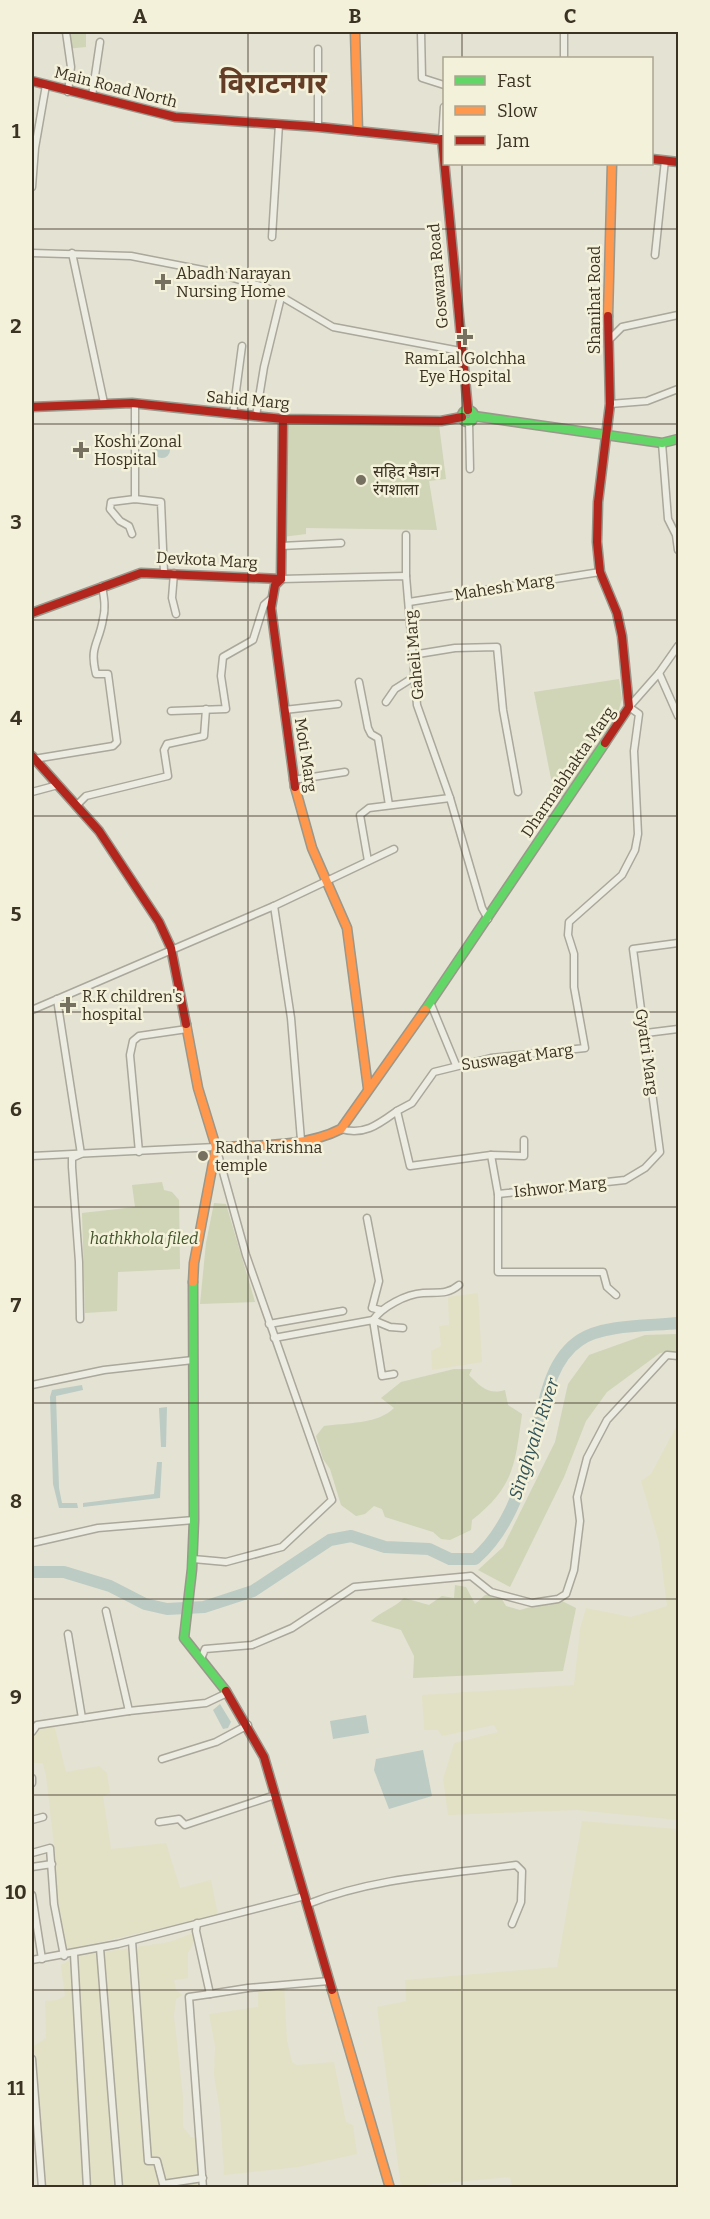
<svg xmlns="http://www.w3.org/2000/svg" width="710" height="2219" viewBox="0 0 710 2219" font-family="Bitter,'Noto Sans Devanagari',serif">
	<rect width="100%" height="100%" fill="#e4e2d3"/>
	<g fill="#e2e1c5">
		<polygon points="478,1293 482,1362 432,1370 431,1351 441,1346 439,1326 449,1325 448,1297"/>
		<polygon points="676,1427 678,1820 576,1810 448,1815 443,1779 454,1743 498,1732 494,1725 442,1736 438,1730 424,1730 422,1695 574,1685 580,1629 586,1608 631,1617 667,1606 659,1543 641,1481 651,1474"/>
		<polygon points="54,1725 66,1772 99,1766 107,1773 110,1793 103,1796 111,1849 166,1843 180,1888 211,1880 218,1915 65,1950 55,1893 56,1863 46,1776 43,1763 32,1763 32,1736 37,1728"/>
		<polygon points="582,1821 678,1829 678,2187 512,2187 510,2177 401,2187 377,2007 406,2001 405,1980 557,1967"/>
		<polygon points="193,1933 196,1938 188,1953 188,1978 174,1980 176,1990 182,1995 176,1999 174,2016 183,2097 183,2127 191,2137 198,2138 200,2187 45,2187 34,2046 46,2038 45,2001 57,2000 65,1996 61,1965 78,1956 169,1942"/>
		<polygon points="284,1984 287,2041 292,2062 297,2065 334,2062 346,2122 353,2125 357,2154 298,2167 224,2175 220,2112 214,2075 215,2046 209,2014 258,2007 258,1988"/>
	</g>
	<g fill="#cfd5b6">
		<polygon points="67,32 86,32 86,47 66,49"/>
		<polygon points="286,424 439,425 446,479 429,481 437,530 306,528 306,534 282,537"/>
		<polygon points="619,679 622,699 617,715 563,798 554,794 534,692"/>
		<polygon points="162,1182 164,1190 172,1192 179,1200 180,1269 118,1272 117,1311 85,1313 82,1213 135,1207 132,1185"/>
		<polygon points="214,1203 226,1204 255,1302 200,1304 206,1243"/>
		<polygon points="678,1334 678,1351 660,1353 607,1392 586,1421 564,1477 510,1587 478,1570 503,1547 555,1442 568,1384 589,1355 645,1335"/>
		<path d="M454,1369H472L469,1375C481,1387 488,1395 505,1390L508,1405L522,1414C515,1465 514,1487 472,1520L471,1530L450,1540L441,1539L433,1532L385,1517L382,1509L374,1506L365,1514L356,1516L341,1505L330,1469L323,1459L316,1436L324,1426C345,1423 379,1424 394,1408L381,1398L401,1382Z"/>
		<path d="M455,1585L466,1587L475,1604L485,1595L499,1594L506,1606L520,1610L558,1599L576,1608L563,1671L413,1678L414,1656L401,1630L371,1621C382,1611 394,1608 404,1598L429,1605L442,1596L454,1598Z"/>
	</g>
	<g fill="#bccbc4">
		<circle cx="162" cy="450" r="8"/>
		<polygon points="82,1385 83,1390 56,1396 59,1488 62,1503 77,1503 78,1508 59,1508 53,1484 50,1397 52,1390"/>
		<polygon points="167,1407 166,1447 161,1447 159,1408"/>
		<polygon points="157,1462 162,1462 160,1498 83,1507 83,1503 154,1494"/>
		<polygon points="220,1704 231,1722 228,1728 223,1729 213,1710"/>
		<polygon points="366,1715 369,1733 333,1739 330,1721"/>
		<polygon points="423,1750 432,1796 389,1809 374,1770 376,1759"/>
	</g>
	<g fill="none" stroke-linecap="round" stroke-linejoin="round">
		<path stroke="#bccbc4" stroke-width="12" d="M32,1572H64L110,1586L145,1604L167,1609L204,1607L253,1591L330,1540L351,1536L385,1547L429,1549L450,1559H475C506,1532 521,1490 532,1451C543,1416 545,1363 580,1340C603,1324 651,1326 678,1323"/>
		<g stroke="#aaa79b" stroke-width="9">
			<g id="street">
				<polyline points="66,32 71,67 68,92"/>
				<polyline points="421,32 422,78 444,85"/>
				<polyline points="318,49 318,127"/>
				<polyline points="564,58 564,32"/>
				<polyline points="92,96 100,42"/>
				<polyline points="442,139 444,107"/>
				<polyline points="32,187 35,148 46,85"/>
				<polyline points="272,237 279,124"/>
				<polyline points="32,253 131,256 213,272 267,288 333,327 460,351"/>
				<polyline points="72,253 104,403"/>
				<polyline points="655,255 665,160"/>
				<polyline points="609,340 622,327 678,315"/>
				<polyline points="610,404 647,401 678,389"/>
				<polyline points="233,414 242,346"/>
				<polyline points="256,416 264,367 281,297"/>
				<polyline points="469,422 470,469"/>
				<polyline points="662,443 668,519 676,535 678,550"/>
				<polyline points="135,499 135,404"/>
				<polyline points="132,534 129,526 120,521 110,509 111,502 135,499 161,502 164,572"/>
				<polyline points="406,535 406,576"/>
				<polyline points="281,546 341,543"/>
				<polyline points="174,573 172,598 176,614"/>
				<polyline points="281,579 406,576 417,705 450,798 482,908 488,919"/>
				<polyline points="409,602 600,572"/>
				<polyline points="412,655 455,648 497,647 503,710 518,792"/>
				<polyline points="659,673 678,716"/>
				<polyline points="359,682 368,728 371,734 378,738 389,805"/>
				<polyline points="386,702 395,689 414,677"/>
				<polyline points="284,710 338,704"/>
				<polyline points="171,711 226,709 221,676 223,657 253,640 264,605 272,598"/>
				<path d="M34,759L113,746L117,742L108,674H96C89,646 99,644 103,619C106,608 104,597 102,586"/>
				<polyline points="293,780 345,772"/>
				<polyline points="32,792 58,785"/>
				<polyline points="76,806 86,796 168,776 164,750 167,744 204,736 206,709"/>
				<polyline points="368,861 360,815 369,808 450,798"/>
				<polyline points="274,906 291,1018 301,1140"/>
				<polyline points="57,999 81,1154 72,1158 72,1167 79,1262 80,1319"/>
				<polyline points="430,1002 456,1065"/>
				<polyline points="32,1010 274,906 394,849"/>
				<polyline points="646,1033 678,1029"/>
				<polyline points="397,1111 412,1103 434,1072 491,1058 585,1048 574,987 574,954 568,935 569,922 622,875 635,850 638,834 634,751 639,714 629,707 659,673 678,646"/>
				<path d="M341,1129C364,1136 379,1124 397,1111L410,1166L491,1155L524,1156V1140"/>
				<polyline points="139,1152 130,1055 133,1041 139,1036 187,1029"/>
				<polyline points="491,1155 498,1194 498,1272 603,1272 607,1287 616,1295"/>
				<polyline points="32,1156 216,1147 246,1255 332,1500 282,1547 226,1562 193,1559"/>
				<polyline points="498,1194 625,1180 645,1168 660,1152 633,949 678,943"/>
				<polyline points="367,1218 379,1281 372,1308 380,1310"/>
				<path d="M373,1320C382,1307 406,1294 423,1293C438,1292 447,1295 459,1285"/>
				<polyline points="373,1320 390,1327 403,1328"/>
				<polyline points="269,1324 343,1311"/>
				<polyline points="274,1338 373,1320 382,1376 394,1374"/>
				<polyline points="32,1385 104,1370 193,1360"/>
				<polyline points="32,1543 98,1528 194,1520"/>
				<polyline points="68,1634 82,1718"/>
				<polyline points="201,1659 205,1649 252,1645 292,1628 354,1587 471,1576 491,1592 532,1603 558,1599 566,1594 574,1570 580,1521 577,1497 587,1458 607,1420 667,1355 678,1356"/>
				<polyline points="129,1711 206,1703 225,1694"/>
				<polyline points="32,1732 37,1725 129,1711 106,1611"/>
				<polyline points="162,1759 216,1742 248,1725"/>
				<polyline points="32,1778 32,1783"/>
				<polyline points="32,1820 43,1817"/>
				<polyline points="159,1822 179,1819 185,1825 275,1795"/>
				<polyline points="32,1853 50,1848 54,1904 64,1956"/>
				<polyline points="32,1867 52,1864"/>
				<polyline points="32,1895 42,1959"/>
				<path d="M308,1904C372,1878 447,1874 516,1865L522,1871L521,1902L512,1924"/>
				<polyline points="197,1923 196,1931 210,1994 189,1997 203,2188"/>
				<polyline points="132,1941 148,2161 157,2161 163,2184 203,2178"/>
				<polyline points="100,1948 119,2188"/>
				<polyline points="74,1954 87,2188"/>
				<polyline points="32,1960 118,1944 305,1896"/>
				<polyline points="210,1994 248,1988 329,1981"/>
				<polyline points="32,2059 42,2188"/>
			</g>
		</g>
		<g stroke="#9a978b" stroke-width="11">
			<g id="fast">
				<circle cx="468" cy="416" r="6"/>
				<polyline points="474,416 662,443 678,439"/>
				<polyline points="425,1010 605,743"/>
				<polyline points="193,1282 194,1520 192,1569 184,1638 226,1691"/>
			</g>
		</g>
		<g stroke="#9a978b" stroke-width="11">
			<g id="slow">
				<polyline points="355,32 358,131"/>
				<polyline points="608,316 612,164"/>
				<polyline points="295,787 312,848 347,928 368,1088"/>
				<polyline points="186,1024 198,1088 216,1147 194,1263 193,1282"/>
				<path d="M216,1147C256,1145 304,1148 341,1129L425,1010"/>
				<polyline points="332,1990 390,2188"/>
			</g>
		</g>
		<g stroke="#9a978b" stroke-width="11">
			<g id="jam">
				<polyline points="32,81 175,117 318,127 444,140"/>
				<polyline points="442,139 468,410"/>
				<polyline points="652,159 678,162"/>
				<polyline points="32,407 132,403 283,419 441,421 462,417"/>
				<polyline points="283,419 281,579 275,585 271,608 295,787"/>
				<polyline points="32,613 141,573 281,579"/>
				<polyline points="605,743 629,707 622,636 617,613 600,572 597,542 598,502 610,404 608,316"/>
				<polyline points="32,756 99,831 159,922 171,948 186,1024"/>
				<polyline points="226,1691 264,1757 332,1990"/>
			</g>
		</g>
		<use href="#street" stroke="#edece3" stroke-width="6"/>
		<use href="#fast" stroke="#63d668" stroke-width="8"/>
		<use href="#slow" stroke="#ff974d" stroke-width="8"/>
		<use href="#jam" stroke="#b3261e" stroke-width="8"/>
	</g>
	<path fill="none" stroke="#3a3222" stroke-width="1.5" stroke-opacity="0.55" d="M248,32V2188M462,32V58M462,164V2188M32,229H678M32,424H678M32,620H678M32,816H678M32,1012H678M32,1207H678M32,1403H678M32,1599H678M32,1795H678M32,1990H678"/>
	<g fill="#767060" stroke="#f4f1da" stroke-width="2">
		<path d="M160 273h6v6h6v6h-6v6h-6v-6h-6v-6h6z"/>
		<path d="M462 328h6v6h6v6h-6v6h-6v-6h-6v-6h6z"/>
		<path d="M78 441h6v6h6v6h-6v6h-6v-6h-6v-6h6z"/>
		<circle cx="361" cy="480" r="6"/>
		<path d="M65 996h6v6h6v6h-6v6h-6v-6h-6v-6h6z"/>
		<circle cx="203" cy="1156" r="6"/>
	</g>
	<g text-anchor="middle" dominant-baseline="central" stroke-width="5" stroke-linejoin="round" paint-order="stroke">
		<g font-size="16" fill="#3a3222" stroke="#f4f1da">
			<text transform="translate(116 87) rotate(14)">Main Road North</text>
			<text transform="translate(438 276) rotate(-95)">Goswara Road</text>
			<text transform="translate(594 300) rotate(-90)">Shanihat Road</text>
			<text transform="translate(248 400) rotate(5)">Sahid Marg</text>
			<text transform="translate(207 560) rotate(3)">Devkota Marg</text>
			<text transform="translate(504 587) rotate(-9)">Mahesh Marg</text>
			<text transform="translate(414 655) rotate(-95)">Gaheli Marg</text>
			<text transform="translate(306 755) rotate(81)">Moti Marg</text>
			<text transform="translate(568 772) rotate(-56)">Dharmabhakta Marg</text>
			<text transform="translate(647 1052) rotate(82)">Gyatri Marg</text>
			<text transform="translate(517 1057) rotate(-8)">Suswagat Marg</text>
			<text transform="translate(560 1187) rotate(-6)">Ishwor Marg</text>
		</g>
		<g font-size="16" fill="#3a3222" stroke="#f4f1da" text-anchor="start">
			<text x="176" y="273">Abadh Narayan<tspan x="176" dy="18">Nursing Home</tspan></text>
			<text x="465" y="358" text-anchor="middle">RamLal Golchha<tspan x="465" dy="18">Eye Hospital</tspan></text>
			<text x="94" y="441">Koshi Zonal<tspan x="94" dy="18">Hospital</tspan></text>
			<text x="373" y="471">सहिद मैडान<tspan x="373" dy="18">रंगशाला</tspan></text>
			<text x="82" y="996">R.K children's<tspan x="82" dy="18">hospital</tspan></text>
			<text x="215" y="1147">Radha krishna<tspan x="215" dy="18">temple</tspan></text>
		</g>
		<g font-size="16" font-style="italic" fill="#42542b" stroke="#f4f1da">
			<text x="144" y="1238">hathkhola filed</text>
		</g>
		<g font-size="18" font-style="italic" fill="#335458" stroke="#f4f1da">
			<text transform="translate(534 1439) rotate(-72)">Singhyahi River</text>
		</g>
		<g font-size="28" font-weight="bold" fill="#633d25" stroke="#f4f1da">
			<text x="273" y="83">विराटनगर</text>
		</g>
	</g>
	<rect width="710" height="2219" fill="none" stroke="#f4f1da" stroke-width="66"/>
	<rect x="443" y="57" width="210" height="108" fill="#f4f1da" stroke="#aaa590" stroke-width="1.5"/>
	<rect x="455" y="76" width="30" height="9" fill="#63d668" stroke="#aaa590" stroke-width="1.5"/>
	<text x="497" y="87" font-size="18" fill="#3a3222">Fast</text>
	<rect x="455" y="106" width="30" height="9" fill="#ff974d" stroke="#aaa590" stroke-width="1.5"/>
	<text x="497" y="117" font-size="18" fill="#3a3222">Slow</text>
	<rect x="455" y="136" width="30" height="9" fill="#b3261e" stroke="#aaa590" stroke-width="1.5"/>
	<text x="497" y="147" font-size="18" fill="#3a3222">Jam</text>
	<rect x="33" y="33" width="644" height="2153" fill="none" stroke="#3a3222" stroke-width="2"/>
	<g font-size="20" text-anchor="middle" font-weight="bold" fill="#3a3222">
		<text x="140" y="23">A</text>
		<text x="355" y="23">B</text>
		<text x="570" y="23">C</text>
		<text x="16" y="138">1</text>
		<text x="16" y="333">2</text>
		<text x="16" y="529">3</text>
		<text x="16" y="725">4</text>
		<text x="16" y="921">5</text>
		<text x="16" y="1116">6</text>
		<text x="16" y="1312">7</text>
		<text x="16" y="1508">8</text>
		<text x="16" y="1704">9</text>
		<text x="16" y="1899">10</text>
		<text x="16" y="2095">11</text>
	</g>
</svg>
